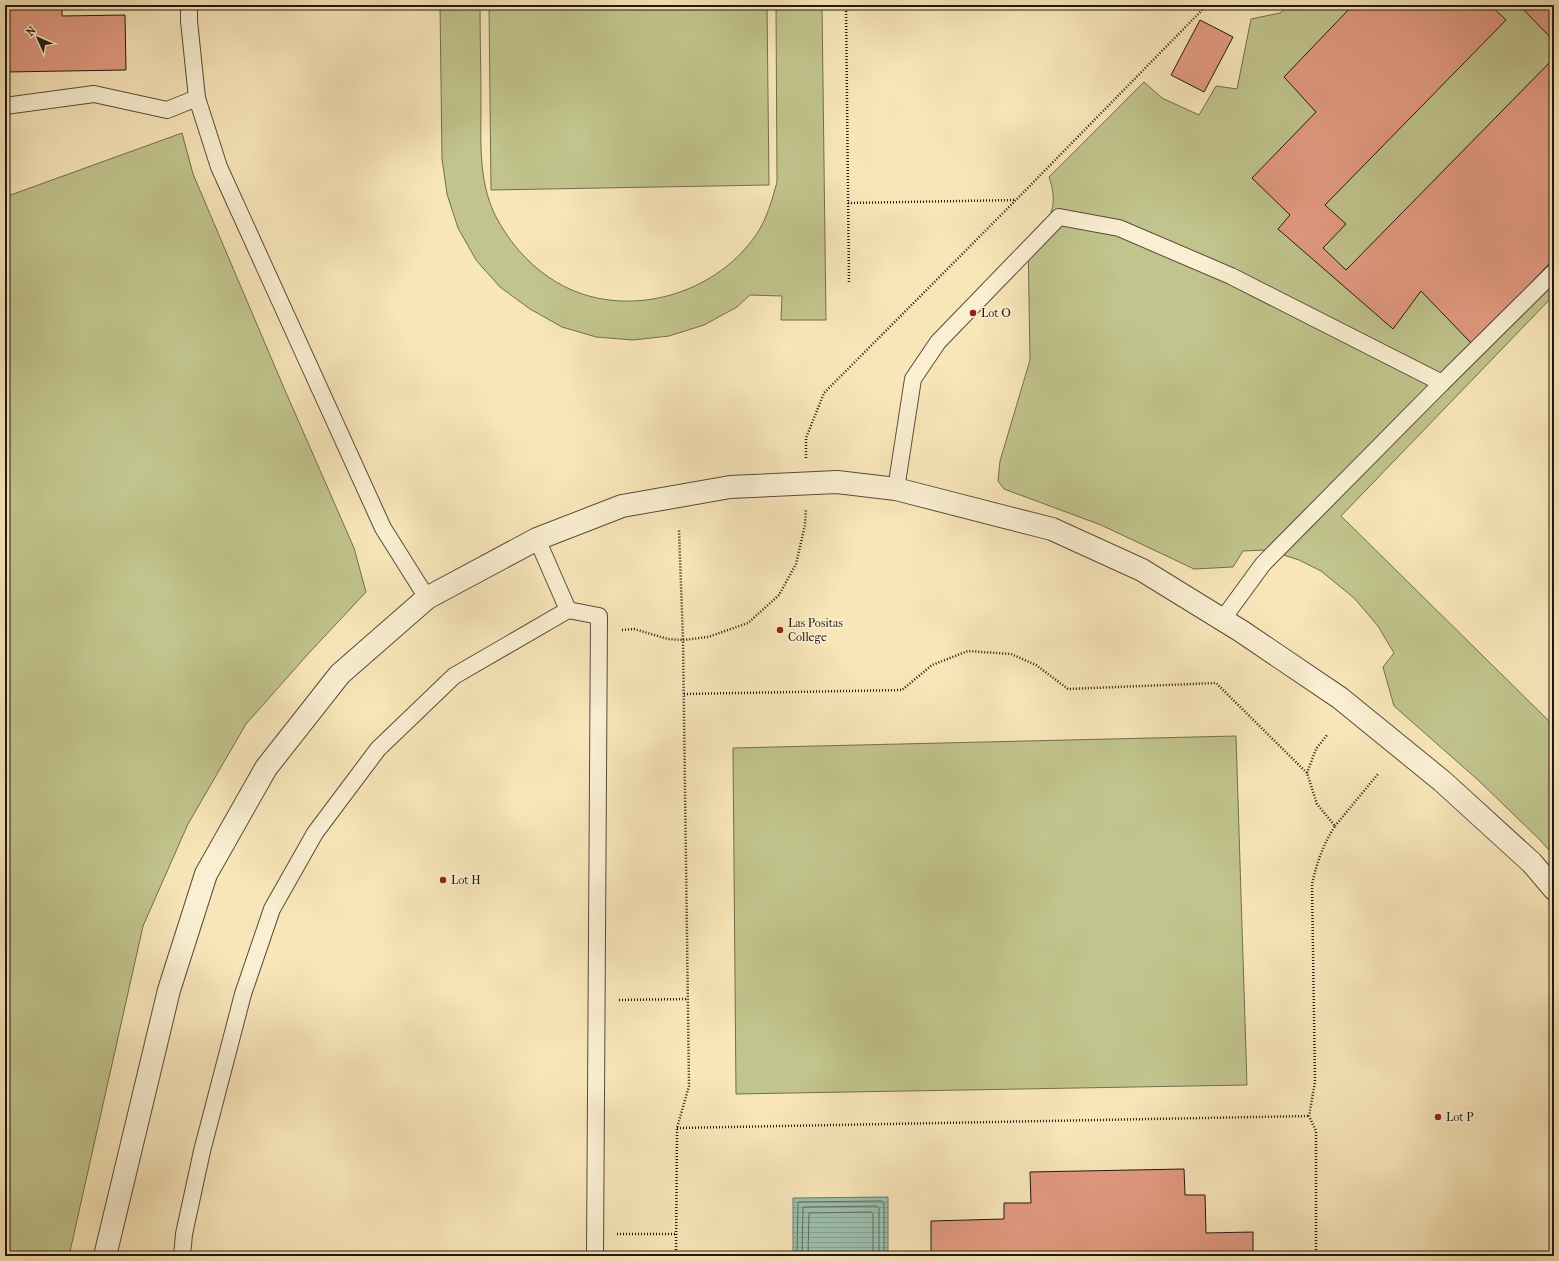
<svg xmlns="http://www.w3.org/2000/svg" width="1559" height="1261" viewBox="0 0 1559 1261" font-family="'IM FELL French Canon',serif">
	<defs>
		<pattern id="water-rules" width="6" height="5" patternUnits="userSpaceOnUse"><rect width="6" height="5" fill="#9dc0b0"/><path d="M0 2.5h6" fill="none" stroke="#87a496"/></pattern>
	</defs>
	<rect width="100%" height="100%" fill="#f8e6b9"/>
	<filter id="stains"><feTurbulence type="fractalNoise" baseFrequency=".005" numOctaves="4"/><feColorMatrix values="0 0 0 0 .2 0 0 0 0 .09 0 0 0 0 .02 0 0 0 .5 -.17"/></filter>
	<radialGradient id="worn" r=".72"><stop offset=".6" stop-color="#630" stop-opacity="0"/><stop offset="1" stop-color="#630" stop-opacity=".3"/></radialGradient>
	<g fill="#c1c48c" stroke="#726e4e">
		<path d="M440,5H480C480,37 481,69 481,102C481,139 478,180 495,215C508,240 526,262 550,278C616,323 712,299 756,235C767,219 772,200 777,182L776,5H822L826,320H781L782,296L750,295L737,307L704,325L669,336L633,340L596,337L562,327L530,309L500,287L476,260L458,228L447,194L442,159Z"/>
		<polygon points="489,5 767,5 769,185 491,190"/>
		<path d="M1290,5H1554V295L1341,516L1554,726V856L1540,840L1478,780L1394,706L1383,667L1394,653L1378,626L1354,598L1321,571L1299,560L1268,550L1243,551L1233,567L1194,569L1101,525L1004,489L998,481L1000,461L1030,360L1028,238C1034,233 1043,227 1047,221C1056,206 1054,192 1049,177L1144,82L1162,98L1199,115L1216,86L1237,89L1251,19L1280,13Z"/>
		<polygon points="182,133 193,174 284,388 354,548 366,592 308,654 246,724 188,824 143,926 69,1256 5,1256 5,197"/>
		<polygon points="1236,736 1247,1085 736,1094 733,748"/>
	</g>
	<polygon fill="url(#water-rules)" stroke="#6c7d70" points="888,1197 888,1256 793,1256 793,1198"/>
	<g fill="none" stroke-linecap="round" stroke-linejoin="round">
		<g stroke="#606c60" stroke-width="1">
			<polyline points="797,1256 798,1202 882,1201 884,1203 884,1256"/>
			<polyline points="802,1256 803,1207 877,1206 879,1208 879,1256"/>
			<polyline points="808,1256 809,1213 871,1212 873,1214 873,1256"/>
		</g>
	</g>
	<g fill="#e39b83" stroke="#22180f">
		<polygon points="5,5 62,5 62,16 125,15 126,70 5,72"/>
		<polygon points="1353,5 1490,5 1506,20 1325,205 1346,224 1323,248 1346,270 1554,58 1554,259 1472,344 1421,291 1393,329 1278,229 1290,215 1252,178 1316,112 1284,77"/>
		<polygon points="1519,5 1554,5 1554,41"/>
		<polygon points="1200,20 1233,37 1204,92 1171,75"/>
		<polygon points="1184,1169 1185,1195 1205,1195 1206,1233 1253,1232 1253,1256 931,1256 931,1221 1004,1219 1004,1203 1031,1203 1030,1172"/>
	</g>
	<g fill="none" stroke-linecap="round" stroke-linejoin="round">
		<g stroke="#584c3a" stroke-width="18">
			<g id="lane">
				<polyline points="189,5 189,21 197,98 219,167 383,528 427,598"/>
				<polyline points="5,106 94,94 167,110 197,98"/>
				<polyline points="1442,383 1554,272"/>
				<polyline points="896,489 913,379 938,342 1059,217 1119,228 1231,276 1442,383 1263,564 1222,620"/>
				<polyline points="537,539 568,610 599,616 595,1256"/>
				<polyline points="182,1256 184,1234 202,1151 243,994 272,909 315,833 378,749 454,676 568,610"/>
			</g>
		</g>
		<g stroke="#584c3a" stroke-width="24">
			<polyline id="street" points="105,1256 169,990 206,874 266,768 340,674 427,598 537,539 622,506 730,487 837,482 896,489 1052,529 1142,570 1241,631 1340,698 1442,781 1532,863 1554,889"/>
		</g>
		<g stroke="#22180f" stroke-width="2.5" stroke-dasharray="1 2" stroke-linecap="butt">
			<polyline points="846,5 849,284"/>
			<polyline points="848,203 1016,200"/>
			<polyline points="806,458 806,438 824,393 1016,200 1207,5"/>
			<polyline points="622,630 634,629 668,639 683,640 679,530"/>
			<path d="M684,694L902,690L932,665L968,651L1011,654L1036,665L1068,689L1216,683L1307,773L1317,804L1335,826C1323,845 1317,862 1312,884L1315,1082L1309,1116L1316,1131V1256"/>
			<polyline points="1307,773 1316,749 1327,735"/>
			<polyline points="1335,826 1378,774"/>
			<polyline points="619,1000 688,999"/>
			<polyline points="677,1128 1309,1116"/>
			<polyline points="617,1234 676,1234"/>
			<polyline points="676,1256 677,1128 689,1086 683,640 708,637 748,623 779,595 796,564 805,525 806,509"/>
		</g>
		<use href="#lane" stroke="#faefd2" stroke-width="16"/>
		<use href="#street" stroke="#faefd2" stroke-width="22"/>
	</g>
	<g fill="#8f2418" stroke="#faefd2" stroke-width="1.5">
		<circle cx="973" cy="313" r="4"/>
		<circle cx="780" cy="630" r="4"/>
		<circle cx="443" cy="880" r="4"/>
		<circle cx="1438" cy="1117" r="4"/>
	</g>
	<g text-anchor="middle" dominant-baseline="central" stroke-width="3" stroke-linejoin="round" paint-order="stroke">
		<g font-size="12" fill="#22180f" stroke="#faefd2" text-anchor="start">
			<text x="981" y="313">Lot O</text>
			<text x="788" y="623">Las Positas<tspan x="788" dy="14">College</tspan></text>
			<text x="451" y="880">Lot H</text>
			<text x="1446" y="1117">Lot P</text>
		</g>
	</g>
	<rect width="1559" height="1261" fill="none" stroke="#f8e6b9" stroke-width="20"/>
	<rect x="6" y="6" width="1547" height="1249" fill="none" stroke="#22180f" stroke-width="2"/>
	<rect x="10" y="10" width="1539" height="1241" fill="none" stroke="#22180f"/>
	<g transform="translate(38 38) rotate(315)" stroke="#faefd2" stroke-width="3" paint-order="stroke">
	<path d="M0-3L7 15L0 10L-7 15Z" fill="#22180f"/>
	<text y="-6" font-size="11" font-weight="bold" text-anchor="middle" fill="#22180f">N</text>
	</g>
	<rect width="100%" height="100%" filter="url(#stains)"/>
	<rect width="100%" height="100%" fill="url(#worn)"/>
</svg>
